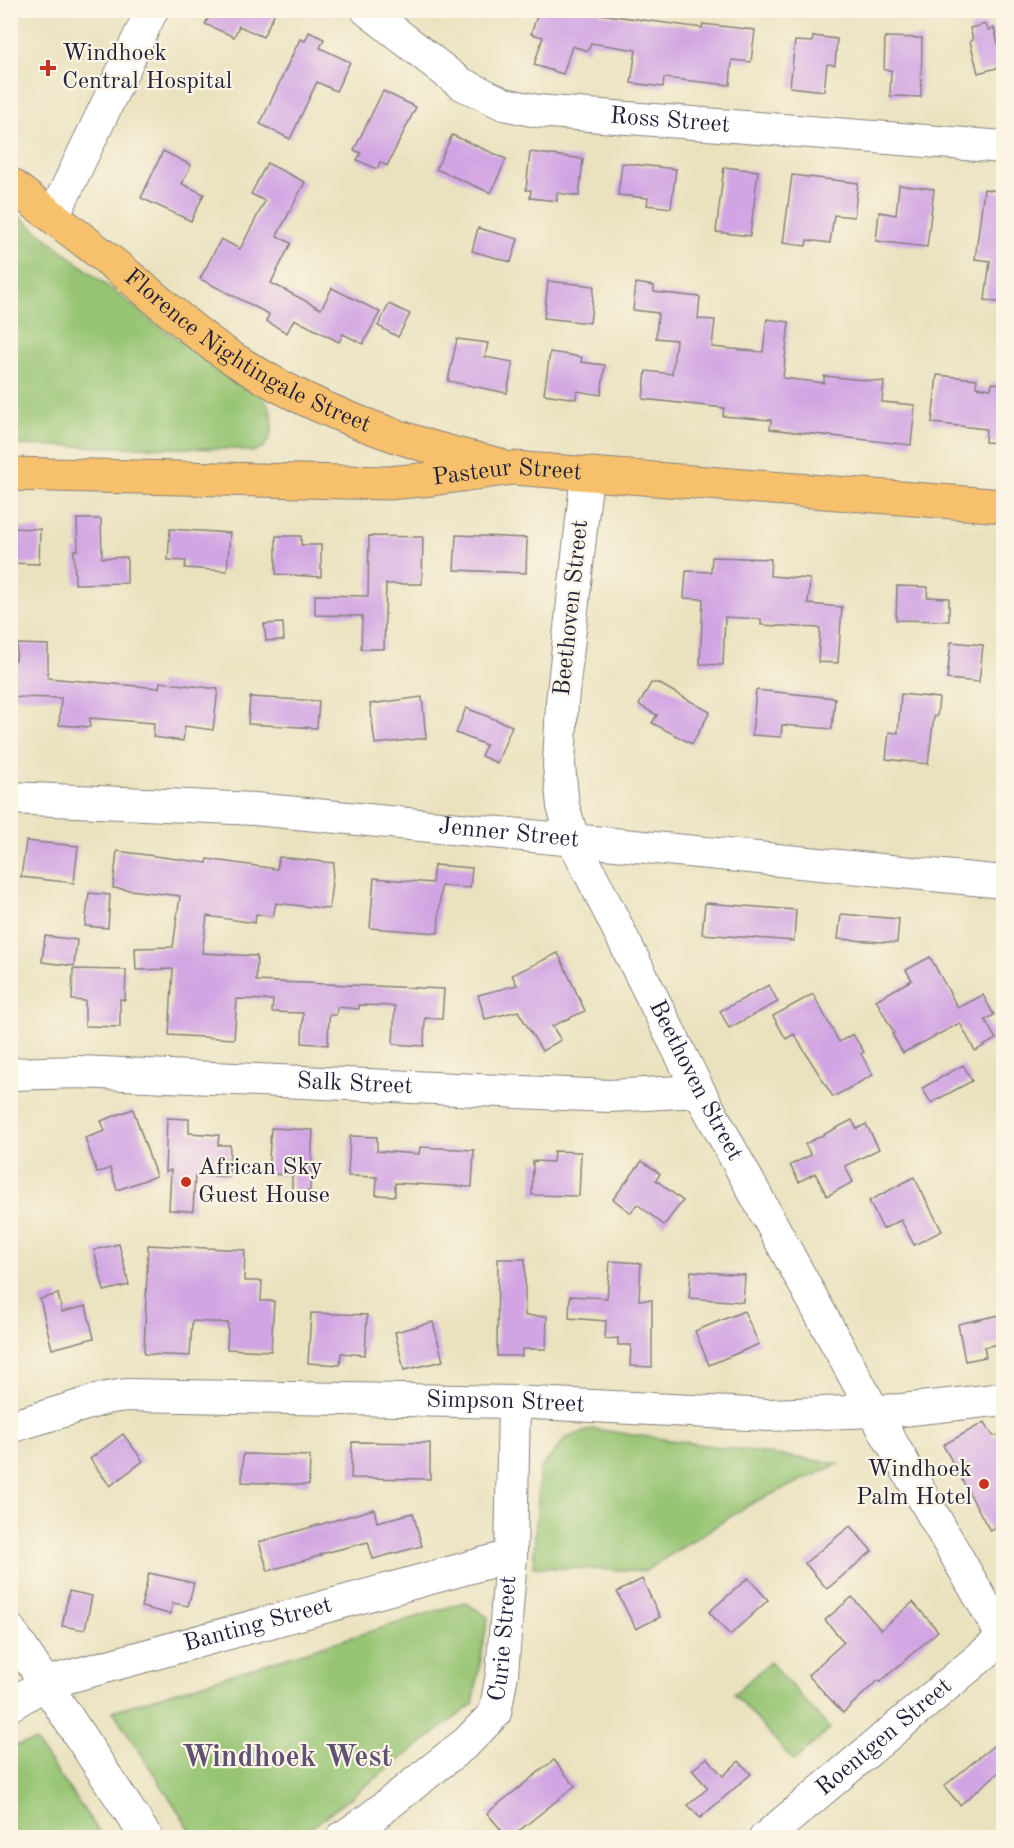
<svg xmlns="http://www.w3.org/2000/svg" width="1014" height="1848" viewBox="0 0 1014 1848" font-family="'Old Standard TT',serif">
	<rect width="100%" height="100%" fill="#fcf5e5"/>
	<filter id="ink" filterUnits="userSpaceOnUse"><feTurbulence type="fractalNoise" baseFrequency=".0167" numOctaves="2"/><feDisplacementMap in="SourceGraphic" scale="12" xChannelSelector="R" yChannelSelector="G"/><feConvolveMatrix kernelMatrix="1 2 1 2 8 2 1 2 1" color-interpolation-filters="sRGB"/></filter>
	<filter id="wash" filterUnits="userSpaceOnUse"><feTurbulence type="fractalNoise" baseFrequency=".008" numOctaves="4" result="noise"/><feDisplacementMap in="SourceGraphic" scale="24" xChannelSelector="R" yChannelSelector="G"/><feGaussianBlur stdDeviation="1.35" result="paint"/><feColorMatrix in="noise" values="0 0 0 0 0 0 0 0 0 0 0 0 0 0 0 0 0 1.4 0 .05"/><feComposite in="paint" operator="in"/></filter>
	<g filter="url(#wash)">
		<rect width="100%" height="100%" fill="#eae2bf"/>
		<g fill="#97c573" stroke="#5c7457" stroke-width="1.5">
			<path d="M10,209C75,260 139,313 206,360C220,370 254,384 263,397C275,413 276,430 264,447L252,452L236,449L11,445Z"/>
			<polygon points="593,1429 839,1464 752,1503 645,1571 533,1567 540,1469 566,1438"/>
			<polygon points="465,1602 488,1617 473,1704 299,1837 195,1837 113,1711"/>
			<polygon points="770,1662 830,1729 794,1761 734,1694"/>
			<polygon points="35,1741 103,1837 11,1837 11,1746"/>
		</g>
		<g id="blocks">
			<g fill="#d1a5e3">
				<polygon points="206,10 276,10 263,37 239,26 234,37 205,24 211,13"/>
				<polygon points="539,10 601,10 600,14 702,28 703,24 755,30 751,62 732,60 730,85 664,78 663,87 631,83 636,50 591,43 588,51 572,46 563,74 534,65 543,37 531,34"/>
				<polygon points="986,24 988,30 994,28 1004,66 978,73 970,41 973,40 970,28"/>
				<polygon points="309,32 324,39 320,48 350,62 336,91 317,82 290,139 260,124 300,39 305,41"/>
				<polygon points="813,36 837,39 835,65 827,64 824,91 790,87 795,41 812,42"/>
				<polygon points="885,37 922,38 921,97 890,96 891,70 884,70"/>
				<polygon points="383,91 416,107 387,166 380,162 377,169 357,160 361,153 354,150"/>
				<polygon points="452,135 506,159 491,193 436,169"/>
				<polygon points="163,151 191,165 182,184 204,194 191,221 141,198"/>
				<polygon points="530,152 583,159 579,196 557,193 557,201 530,198 531,190 526,190"/>
				<polygon points="267,163 305,182 277,236 291,243 271,283 321,309 332,288 380,312 363,344 343,334 339,342 294,319 287,333 266,321 269,314 200,279 221,239 240,249 265,201 251,194"/>
				<polygon points="622,163 676,169 671,208 647,205 648,198 618,195"/>
				<polygon points="724,167 758,171 750,236 716,232"/>
				<polygon points="792,175 858,183 854,217 834,215 830,243 807,240 806,246 783,243"/>
				<polygon points="899,185 934,189 927,247 876,241 879,212 896,215"/>
				<polygon points="984,189 1004,192 1004,303 985,300 990,261 975,259"/>
				<polygon points="478,228 518,239 511,262 472,251"/>
				<polygon points="548,281 594,286 590,323 544,318"/>
				<polygon points="636,283 654,286 654,292 700,297 698,319 715,320 712,347 763,352 767,319 789,322 783,378 824,383 824,376 884,382 882,402 915,405 911,445 770,429 771,420 723,416 724,408 643,399 646,371 672,374 676,340 656,338 658,313 633,310"/>
				<polygon points="389,304 410,314 398,337 378,326"/>
				<polygon points="457,339 488,343 485,357 513,362 507,393 448,381"/>
				<polygon points="550,352 582,357 581,362 605,365 601,395 577,391 576,399 544,394"/>
				<polygon points="937,375 977,379 976,387 991,389 992,383 1004,384 1004,443 985,442 986,429 932,423"/>
				<polygon points="77,519 101,519 102,558 127,557 127,583 75,584 74,550 78,550"/>
				<polygon points="10,528 40,529 39,564 10,563"/>
				<polygon points="170,529 230,533 227,571 185,568 186,561 168,560"/>
				<polygon points="456,535 527,538 526,573 454,570"/>
				<polygon points="276,536 301,536 301,545 321,545 321,577 276,574"/>
				<polygon points="369,536 423,537 422,584 386,584 384,649 361,649 362,616 315,615 315,595 368,596"/>
				<polygon points="712,557 771,559 770,576 810,579 808,604 842,607 838,663 818,662 820,628 761,625 761,619 725,617 723,665 700,664 703,599 684,598 686,571 711,572"/>
				<polygon points="897,586 928,587 927,597 949,598 949,621 896,620"/>
				<polygon points="283,623 284,640 266,641 264,624"/>
				<polygon points="951,642 983,645 979,682 947,679"/>
				<polygon points="17,644 48,645 48,678 159,688 160,682 218,689 213,730 185,726 183,741 153,737 154,723 90,718 90,727 59,725 61,698 10,697 10,660 16,660"/>
				<polygon points="651,683 658,683 710,712 692,744 652,723 657,715 639,705"/>
				<polygon points="756,690 835,698 832,729 782,725 781,737 752,735"/>
				<polygon points="901,694 939,698 937,717 934,716 928,764 886,759 889,732 898,733"/>
				<polygon points="250,697 319,701 317,728 248,724"/>
				<polygon points="422,697 426,738 375,744 370,704"/>
				<polygon points="466,708 512,726 497,763 481,756 486,745 456,733"/>
				<polygon points="26,841 78,846 74,883 21,877"/>
				<polygon points="117,851 207,863 208,859 277,869 279,857 334,863 329,909 276,903 273,917 256,914 255,923 207,916 202,953 257,956 256,981 444,989 442,1019 425,1018 424,1046 393,1044 395,1006 359,1005 359,1009 337,1007 336,1015 329,1015 328,1045 302,1043 303,1013 272,1012 273,1000 237,999 234,1039 169,1035 173,969 136,970 135,948 173,947 180,896 113,888"/>
				<polygon points="434,865 472,868 470,888 441,886 438,933 370,928 374,878 432,883"/>
				<polygon points="89,893 110,895 108,928 85,926"/>
				<polygon points="705,903 796,910 794,941 702,934"/>
				<polygon points="841,914 899,919 897,943 838,939"/>
				<polygon points="45,936 77,940 74,966 42,962"/>
				<polygon points="558,953 585,1011 552,1026 561,1040 542,1051 518,1011 485,1019 478,995 517,985 512,975"/>
				<polygon points="930,957 958,1008 983,995 994,1015 985,1020 996,1039 975,1051 960,1023 903,1053 892,1034 894,1033 876,1000 912,980 906,970"/>
				<polygon points="73,969 126,970 125,1000 120,999 120,1027 85,1026 85,1001 72,1000"/>
				<polygon points="769,985 778,1002 729,1028 720,1011"/>
				<polygon points="813,994 839,1042 853,1034 864,1052 861,1054 873,1075 833,1097 794,1034 786,1039 773,1016"/>
				<polygon points="963,1065 972,1081 931,1103 922,1088"/>
				<polygon points="133,1109 156,1176 117,1190 110,1168 97,1173 85,1138 105,1131 101,1121"/>
				<polygon points="167,1118 189,1119 189,1133 219,1135 218,1145 230,1145 229,1177 195,1175 193,1211 169,1210 171,1170 165,1172"/>
				<polygon points="852,1120 857,1129 866,1124 879,1149 845,1166 853,1182 827,1196 815,1173 799,1182 790,1165 811,1155 805,1144"/>
				<polygon points="271,1128 313,1130 310,1191 292,1191 292,1175 268,1174"/>
				<polygon points="350,1136 377,1137 377,1151 419,1154 420,1147 474,1150 472,1187 395,1183 395,1196 376,1195 377,1177 348,1176"/>
				<polygon points="554,1151 581,1152 579,1196 532,1195 533,1161 553,1162"/>
				<polygon points="642,1161 660,1174 656,1180 683,1201 664,1225 637,1204 631,1213 613,1199"/>
				<polygon points="914,1177 942,1231 914,1245 901,1220 883,1229 869,1201"/>
				<polygon points="119,1244 129,1285 104,1291 94,1250"/>
				<polygon points="148,1245 245,1250 244,1281 262,1281 261,1301 274,1301 271,1351 227,1349 228,1323 192,1321 190,1356 144,1354"/>
				<polygon points="498,1259 525,1259 525,1316 547,1316 546,1349 522,1349 522,1356 497,1356"/>
				<polygon points="610,1261 641,1263 639,1300 652,1300 652,1367 630,1366 631,1345 618,1345 618,1338 605,1339 606,1321 569,1318 570,1296 607,1298"/>
				<polygon points="691,1271 745,1275 743,1302 689,1298"/>
				<polygon points="58,1294 62,1312 86,1306 94,1338 52,1349 40,1299"/>
				<polygon points="744,1311 759,1344 709,1365 695,1331"/>
				<polygon points="311,1313 367,1315 365,1355 341,1353 340,1365 308,1363"/>
				<polygon points="1004,1314 1004,1343 984,1347 986,1357 965,1361 958,1324"/>
				<polygon points="433,1322 443,1361 404,1370 395,1332"/>
				<polygon points="985,1422 993,1436 1004,1434 1004,1524 990,1531 943,1445"/>
				<polygon points="123,1434 143,1461 110,1486 90,1459"/>
				<polygon points="352,1442 430,1443 430,1479 351,1478"/>
				<polygon points="243,1454 310,1456 309,1485 242,1482"/>
				<polygon points="374,1509 377,1522 413,1513 422,1546 373,1559 368,1542 321,1554 322,1555 268,1571 259,1542"/>
				<polygon points="850,1526 872,1551 827,1589 805,1563"/>
				<polygon points="149,1573 194,1583 188,1606 173,1603 170,1614 141,1607"/>
				<polygon points="748,1578 768,1600 730,1635 709,1612"/>
				<polygon points="642,1579 660,1617 636,1629 617,1592"/>
				<polygon points="69,1591 92,1596 85,1630 62,1626"/>
				<polygon points="852,1597 881,1630 913,1602 938,1631 880,1682 878,1680 843,1713 808,1675 844,1642 825,1620"/>
				<polygon points="993,1746 1004,1759 1004,1768 960,1805 944,1786"/>
				<polygon points="707,1758 723,1776 739,1761 751,1774 700,1818 688,1805 708,1788 692,1770"/>
				<polygon points="554,1760 575,1786 510,1838 508,1838 487,1813"/>
			</g>
		</g>
	</g>
	<g filter="url(#ink)">
		<use href="#blocks" fill-opacity="0" stroke="#86827d" stroke-width="1.5"/>
		<g fill="none" stroke-linecap="round" stroke-linejoin="round">
			<g stroke="#86827d" stroke-width="34">
				<g id="minor">
					<path id="s1" d="M367,10L460,83L504,104L537,111L1004,147"/>
					<polyline points="53,217 152,10"/>
					<path id="s2" d="M587,474L562,702L559,766L563,806L573,839L699,1091L874,1412L1004,1639"/>
					<path id="s3" d="M10,798L255,809L1004,882"/>
					<path id="s4" d="M10,1074L79,1072L609,1096L699,1091"/>
					<path id="s5" d="M10,1427L106,1398L126,1395L514,1402L769,1415L902,1410L1004,1399"/>
					<polyline points="10,1630 147,1838"/>
					<path id="s6" d="M10,1705L46,1683L511,1556"/>
					<path id="s7" d="M342,1838L368,1820L467,1742L495,1713L502,1674L511,1556L514,1402"/>
					<path id="s8" d="M765,1838L1003,1638"/>
				</g>
			</g>
			<g stroke="#86827d" stroke-width="35">
				<g id="major">
					<path id="s9" d="M10,184C49,214 88,243 125,273C163,304 199,338 240,363C315,411 410,445 497,464"/>
					<path id="s10" d="M10,474L388,483L432,479L513,468L1004,506"/>
				</g>
			</g>
			<use href="#minor" stroke="#fff" stroke-width="32"/>
			<use href="#major" stroke="#f7c06c" stroke-width="33"/>
		</g>
	</g>
	<g fill="#c8321e" stroke="#fcf5e5" stroke-width="2">
		<path d="M45 59h6v6h6v6h-6v6h-6v-6h-6v-6h6z"/>
		<circle cx="186" cy="1182" r="6"/>
		<circle cx="984" cy="1484" r="6"/>
	</g>
	<g text-anchor="middle" dominant-baseline="central" stroke-width="4.5" stroke-linejoin="round" paint-order="stroke">
		<g font-size="24" fill="#22223b" stroke="#fcf5e5" text-anchor="start">
			<text x="62" y="54">Windhoek<tspan x="62" dy="28">Central Hospital</tspan></text>
			<text x="198" y="1168">African Sky<tspan x="198" dy="28">Guest House</tspan></text>
			<text x="972" y="1470" text-anchor="end">Windhoek<tspan x="972" dy="28">Palm Hotel</tspan></text>
		</g>
		<g font-size="24" fill="#22223b" stroke="#fcf5e5">
			<text stroke="none"><textPath href="#s1" startOffset="334">Ross Street</textPath></text>
			<text stroke="none"><textPath href="#s9" startOffset="292">Florence Nightingale Street</textPath></text>
			<text stroke="none"><textPath href="#s10" startOffset="498">Pasteur Street</textPath></text>
			<text transform="translate(572 608) rotate(-84)">Beethoven Street</text>
			<text stroke="none"><textPath href="#s3" startOffset="500">Jenner Street</textPath></text>
			<text stroke="none"><textPath href="#s2" startOffset="639">Beethoven Street</textPath></text>
			<text stroke="none"><textPath href="#s4" startOffset="345">Salk Street</textPath></text>
			<text stroke="none"><textPath href="#s5" startOffset="500">Simpson Street</textPath></text>
			<text stroke="none"><textPath href="#s6" startOffset="262">Banting Street</textPath></text>
			<text stroke="none"><textPath href="#s7" startOffset="273">Curie Street</textPath></text>
			<text stroke="none"><textPath href="#s8" startOffset="156">Roentgen Street</textPath></text>
		</g>
		<g font-size="30" font-weight="bold" fill="#5f5076" stroke="#fcf5e5">
			<text x="287" y="1758">Windhoek West</text>
		</g>
	</g>
	<rect width="1014" height="1848" fill="none" stroke="#fcf5e5" stroke-width="36"/>
</svg>
